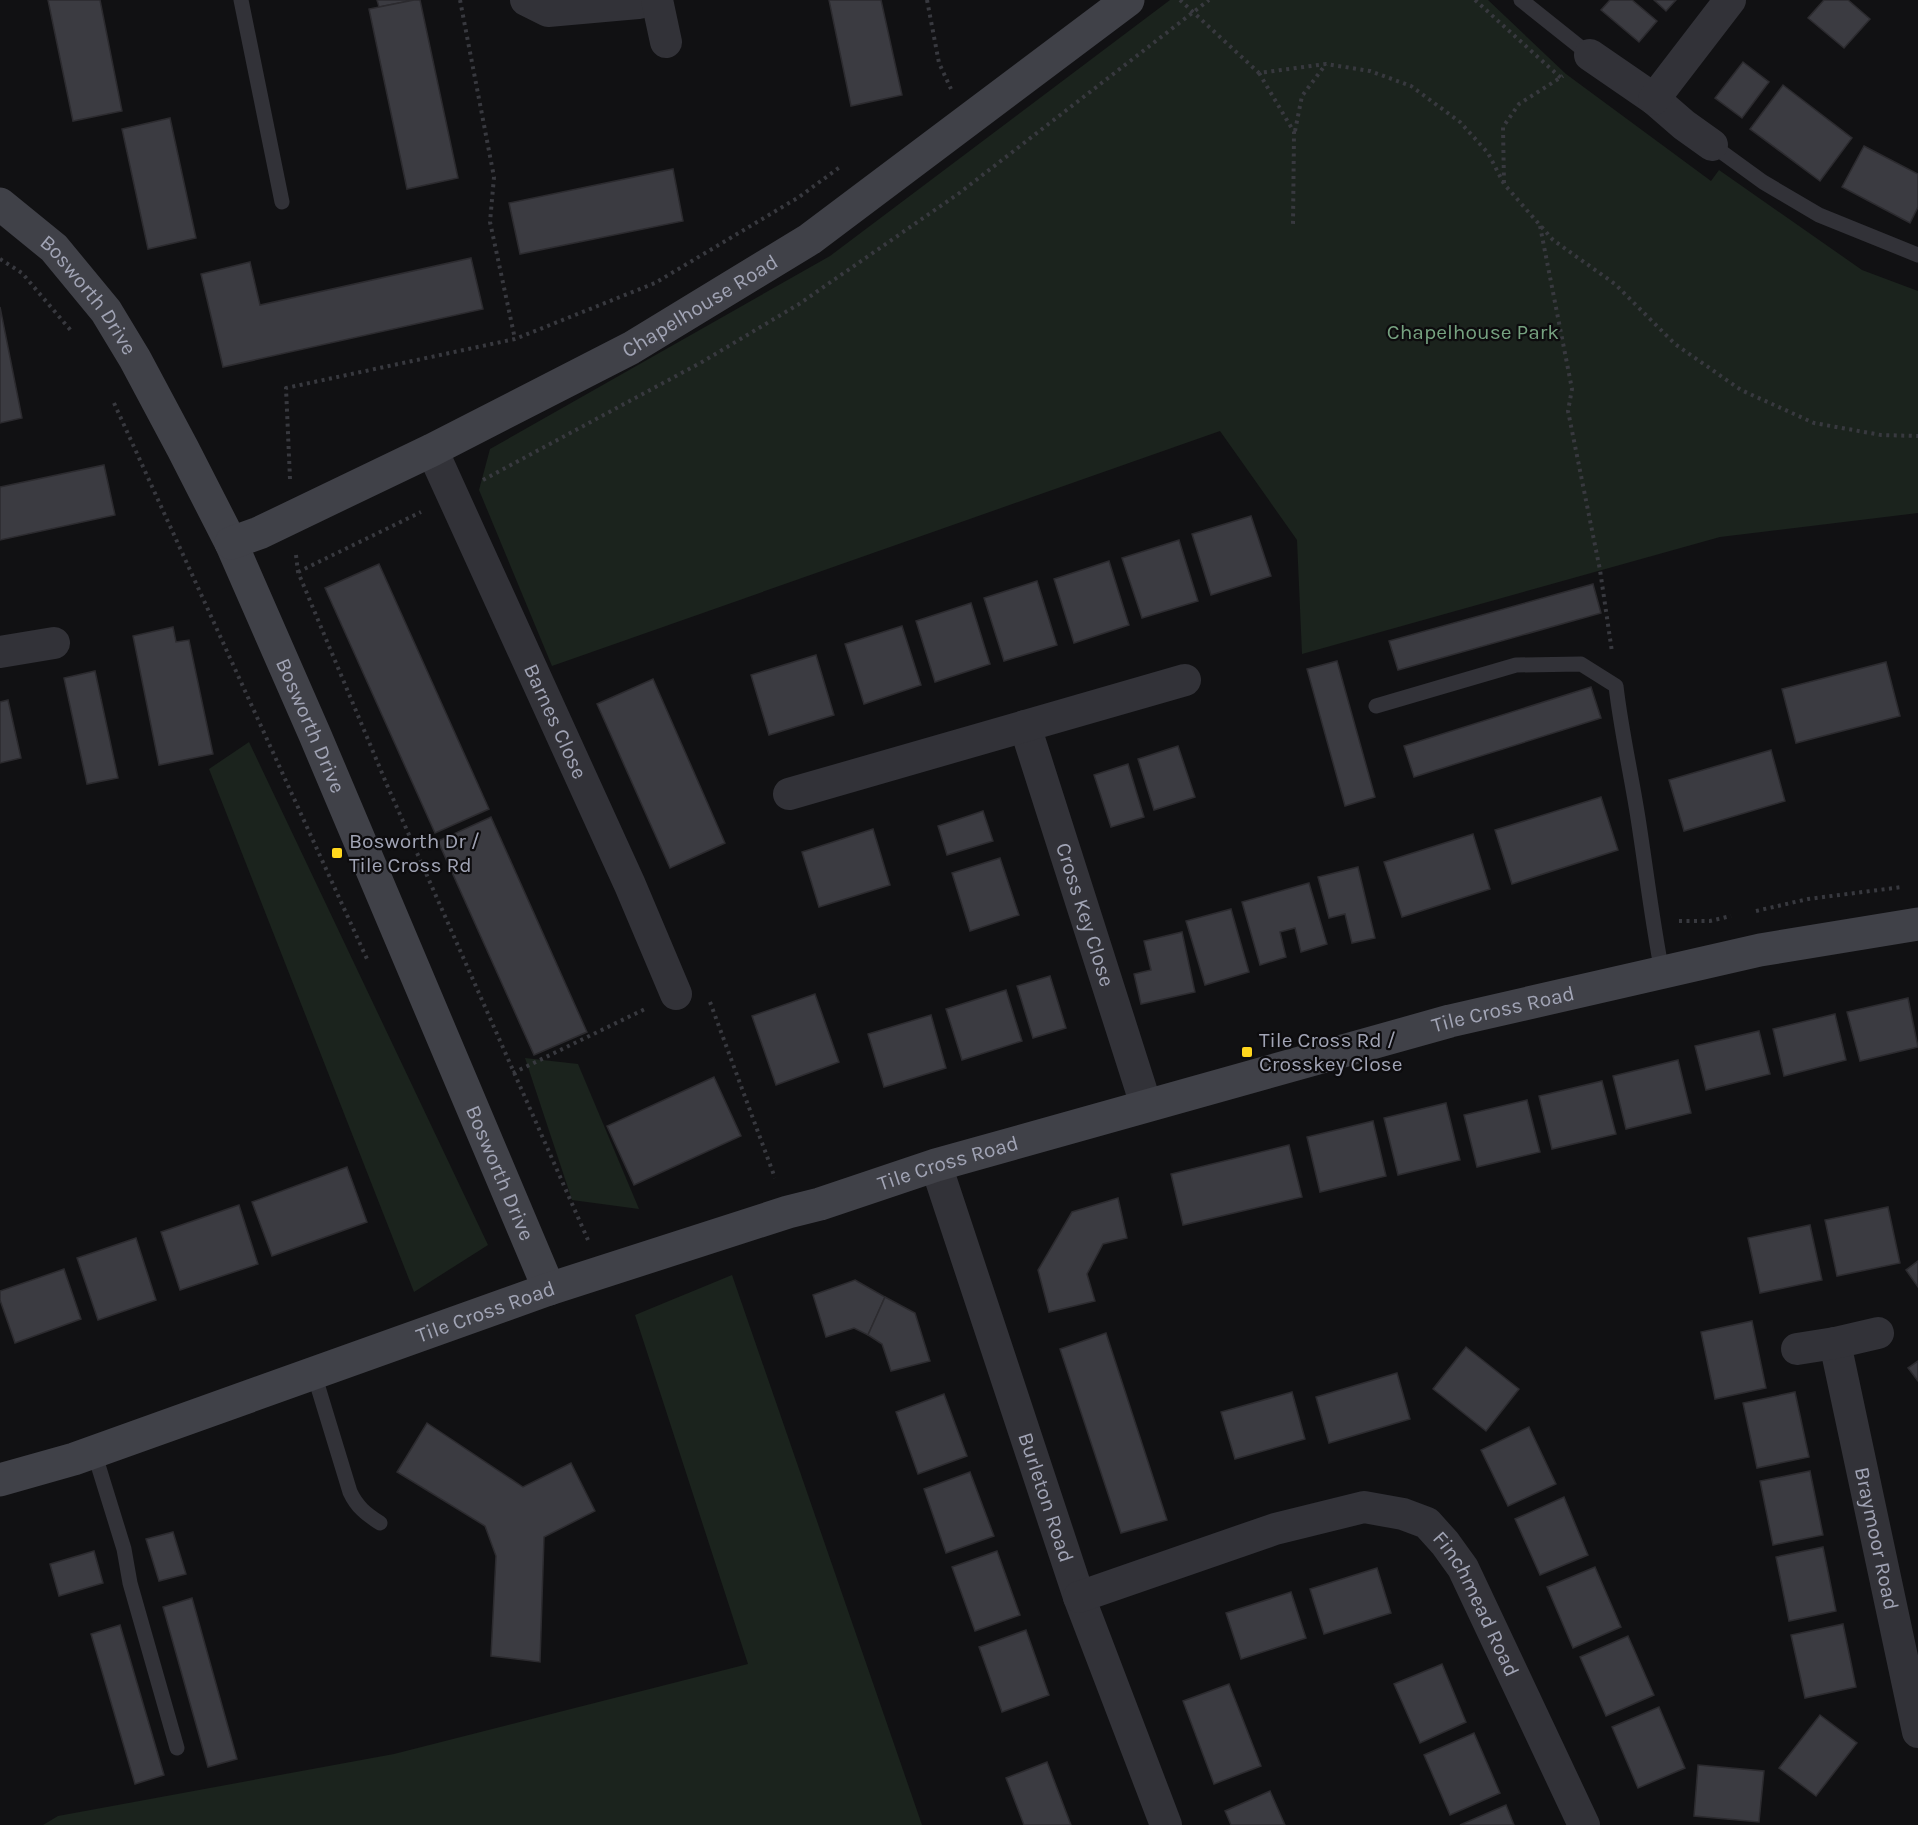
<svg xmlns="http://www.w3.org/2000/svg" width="1918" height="1825" viewBox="0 0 1918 1825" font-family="Karla,sans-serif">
	<rect width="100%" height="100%" fill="#111113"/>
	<g fill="#1b231d">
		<polygon points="1170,0 1488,0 1566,74 1711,181 1719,170 1862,270 1918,291 1918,513 1720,537 1302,654 1297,540 1220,431 552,666 479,490 490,449 830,256"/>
		<polygon points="249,742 488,1245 414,1292 209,769"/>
		<polygon points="525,1058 578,1064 639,1209 572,1200"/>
		<polygon points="732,1275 922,1825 43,1825 58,1816 394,1754 748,1664 635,1315"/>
	</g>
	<g fill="#3b3b41" stroke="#2c2b2f" stroke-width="1.5">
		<polygon points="48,0 100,0 122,111 73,121"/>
		<polygon points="377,0 414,0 379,7"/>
		<polygon points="414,0 420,0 458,178 407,189 369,9"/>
		<polygon points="829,0 881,0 902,95 851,106"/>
		<polygon points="1610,0 1632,0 1657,21 1639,42 1601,10"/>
		<polygon points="1654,0 1676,0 1666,11"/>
		<polygon points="1824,0 1848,0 1870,19 1844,48 1808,18"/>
		<polygon points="1743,62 1769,82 1742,118 1715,98"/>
		<polygon points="1783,85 1852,138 1820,181 1750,129"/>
		<polygon points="170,118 196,238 148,249 122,129"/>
		<polygon points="1864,146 1918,174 1918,207 1910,223 1842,187"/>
		<polygon points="673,169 683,221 520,254 509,203"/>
		<polygon points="471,258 483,309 223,367 201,274 250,262 260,305"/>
		<polygon points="0,307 22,418 0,423"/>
		<polygon points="104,465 115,515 0,540 0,487"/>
		<polygon points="1251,516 1271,576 1211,595 1192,534"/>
		<polygon points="1179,540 1198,601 1142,618 1122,558"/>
		<polygon points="1109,561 1129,625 1074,643 1054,579"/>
		<polygon points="379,564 489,809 435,833 325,588"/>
		<polygon points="1037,581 1057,645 1004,661 984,598"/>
		<polygon points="1593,584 1601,613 1398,670 1389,641"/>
		<polygon points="971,603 990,664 935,682 916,621"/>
		<polygon points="902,626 921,685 864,704 845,644"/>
		<polygon points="173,627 176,642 189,640 213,754 159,765 133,636"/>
		<polygon points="816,655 834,715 769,735 751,675"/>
		<polygon points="1337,661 1375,797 1345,806 1307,669"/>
		<polygon points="1886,662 1900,716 1796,743 1782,689"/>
		<polygon points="95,671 118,778 87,784 64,678"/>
		<polygon points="653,679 725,843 670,868 597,704"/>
		<polygon points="1591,687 1601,718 1414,777 1404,746"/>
		<polygon points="8,700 21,758 0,763 0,702"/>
		<polygon points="1178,746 1195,797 1154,810 1138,759"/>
		<polygon points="1771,750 1785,801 1684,831 1669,780"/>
		<polygon points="1128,764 1144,817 1111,827 1094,775"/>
		<polygon points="1601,797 1618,850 1512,884 1495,830"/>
		<polygon points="983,811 993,841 947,855 938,826"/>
		<polygon points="491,817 587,1032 534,1055 438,841"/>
		<polygon points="873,829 890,885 819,907 802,852"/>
		<polygon points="1473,834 1490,889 1402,917 1384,862"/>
		<polygon points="1000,858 1019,915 970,931 952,873"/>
		<polygon points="1358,867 1375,938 1352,943 1345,914 1329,918 1318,877"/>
		<polygon points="1309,883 1327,944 1301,952 1295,928 1280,932 1286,957 1260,965 1242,902"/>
		<polygon points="1231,909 1249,972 1205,985 1186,921"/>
		<polygon points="1182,932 1195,992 1141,1004 1134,974 1151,970 1144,941"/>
		<polygon points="1050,976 1066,1028 1033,1038 1017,986"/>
		<polygon points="1006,990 1022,1041 962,1060 946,1009"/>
		<polygon points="815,994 839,1062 776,1085 752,1016"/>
		<polygon points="1908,998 1918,1047 1860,1061 1847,1012"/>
		<polygon points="1835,1014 1846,1060 1784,1076 1773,1029"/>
		<polygon points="931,1015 946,1068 884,1087 868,1034"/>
		<polygon points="1759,1031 1770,1074 1706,1090 1695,1046"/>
		<polygon points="1678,1060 1691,1113 1626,1129 1613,1076"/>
		<polygon points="714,1077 741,1136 634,1185 607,1126"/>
		<polygon points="1602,1081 1616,1134 1552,1149 1539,1096"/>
		<polygon points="1527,1100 1540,1152 1477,1167 1464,1115"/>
		<polygon points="1446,1103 1460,1160 1398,1175 1384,1118"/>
		<polygon points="1373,1121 1386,1176 1320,1192 1307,1137"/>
		<polygon points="1289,1145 1302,1197 1183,1225 1171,1174"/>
		<polygon points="347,1167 367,1222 272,1256 252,1202"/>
		<polygon points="1118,1198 1127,1238 1103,1244 1087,1274 1095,1301 1049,1312 1038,1270 1072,1212"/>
		<polygon points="239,1205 258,1264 180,1290 161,1232"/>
		<polygon points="1888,1207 1900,1263 1837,1276 1825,1220"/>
		<polygon points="1810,1225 1822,1280 1760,1293 1748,1238"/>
		<polygon points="136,1238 156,1300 98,1320 77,1258"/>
		<polygon points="1918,1261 1918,1287 1906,1270"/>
		<polygon points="64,1269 81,1319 15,1343 0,1300 0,1291"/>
		<polygon points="855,1280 885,1297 868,1335 854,1328 826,1337 813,1295"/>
		<polygon points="885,1297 915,1313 930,1361 891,1371 882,1344 868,1335"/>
		<polygon points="1752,1321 1766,1388 1715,1399 1701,1332"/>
		<polygon points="1106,1333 1167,1520 1121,1533 1060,1349"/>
		<polygon points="1466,1347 1519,1389 1486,1431 1433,1389"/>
		<polygon points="1918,1361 1918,1381 1908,1368"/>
		<polygon points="1397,1373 1410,1419 1329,1443 1316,1397"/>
		<polygon points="1292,1392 1305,1439 1235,1459 1221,1412"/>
		<polygon points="1795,1392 1809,1457 1757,1468 1743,1403"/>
		<polygon points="944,1394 967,1456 918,1474 896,1412"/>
		<polygon points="427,1423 523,1487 571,1463 595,1511 544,1537 540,1662 491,1656 496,1556 485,1526 397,1472"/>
		<polygon points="1529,1427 1556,1484 1508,1506 1481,1450"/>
		<polygon points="1810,1471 1823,1535 1773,1545 1760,1481"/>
		<polygon points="970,1472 994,1536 946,1553 924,1489"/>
		<polygon points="1564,1497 1588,1555 1540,1575 1515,1519"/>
		<polygon points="173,1532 186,1574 159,1581 146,1539"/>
		<polygon points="1823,1547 1836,1611 1789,1621 1776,1557"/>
		<polygon points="94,1551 103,1583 59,1596 50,1564"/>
		<polygon points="997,1551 1020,1615 975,1631 952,1567"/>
		<polygon points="1595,1567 1621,1627 1573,1648 1547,1587"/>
		<polygon points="1377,1568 1391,1613 1324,1634 1310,1589"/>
		<polygon points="1291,1592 1306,1638 1241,1659 1226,1613"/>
		<polygon points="192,1598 237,1759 208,1767 163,1607"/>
		<polygon points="1843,1624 1856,1687 1805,1698 1791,1635"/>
		<polygon points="120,1625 164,1775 135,1784 91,1634"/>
		<polygon points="1026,1630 1049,1695 1002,1712 979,1647"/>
		<polygon points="1628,1636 1654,1695 1606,1716 1580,1657"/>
		<polygon points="1442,1664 1466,1722 1420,1743 1394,1684"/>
		<polygon points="1229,1684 1261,1766 1214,1784 1183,1701"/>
		<polygon points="1659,1707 1685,1768 1638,1788 1612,1727"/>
		<polygon points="1820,1715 1857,1743 1816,1796 1779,1768"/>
		<polygon points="1474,1733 1500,1793 1450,1815 1424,1755"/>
		<polygon points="1047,1762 1071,1825 1024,1825 1006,1778"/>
		<polygon points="1698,1765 1764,1771 1759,1822 1694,1816"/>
		<polygon points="1270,1791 1285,1825 1231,1825 1225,1811"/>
		<polygon points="1506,1805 1514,1825 1460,1825"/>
	</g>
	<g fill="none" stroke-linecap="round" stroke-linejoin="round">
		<g stroke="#38393f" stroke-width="4" stroke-dasharray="3 4.5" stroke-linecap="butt">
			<polyline points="460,0 494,177 490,222 515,339"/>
			<polyline points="927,0 939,63 951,89"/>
			<polyline points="1180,0 1259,73 1326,64 1370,71 1411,86 1460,122 1488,153 1504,184 1553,240 1615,284 1675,344 1741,390 1814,423 1881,435 1918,436"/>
			<polyline points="1475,0 1561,78"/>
			<polyline points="1259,73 1294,132 1293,225"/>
			<polyline points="1295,131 1302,96 1326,64"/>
			<polyline points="1504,183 1503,127 1519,104 1563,76"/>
			<polyline points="1540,226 1572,389 1568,411 1600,570 1612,652"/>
			<polyline points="0,259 22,273 73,333"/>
			<polyline points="114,403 367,959"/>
			<polyline points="290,479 286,388 515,339 655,283 799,197 840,167"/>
			<polyline points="483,480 702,362 799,304 958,194 1209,0"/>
			<polyline points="296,555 298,572 387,785 588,1240"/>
			<polyline points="298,572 421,512"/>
			<polyline points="1756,911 1808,899 1902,887"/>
			<polyline points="1679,921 1710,921 1731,916"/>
			<polyline points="710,1002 775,1178"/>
			<polyline points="513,1073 645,1009"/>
		</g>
		<g stroke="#323238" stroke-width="15">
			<polyline points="241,0 282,202"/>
			<polyline points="1521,0 1590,55"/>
			<polyline points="1712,145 1763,182 1819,215 1918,255"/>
			<path d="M1376,706L1516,665L1581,664L1616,686C1621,730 1631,773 1638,818C1646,869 1652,921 1662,972"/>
			<path d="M314,1374L350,1492C357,1507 366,1514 380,1523"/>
			<polyline points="94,1452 124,1549 130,1583 177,1748"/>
		</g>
		<g stroke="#323238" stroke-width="32">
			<polyline points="526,0 548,11 638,3 653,0"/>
			<polyline points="657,0 666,42"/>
			<polyline points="1590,55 1654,99 1684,125 1712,145"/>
			<polyline points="1654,99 1730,0"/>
			<path id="s1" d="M432,450L630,885L676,994"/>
			<polyline points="0,652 54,643"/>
			<path id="s2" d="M1025,726L1146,1105"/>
			<polyline points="789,794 1185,680"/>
			<path id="s3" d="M936,1165L1079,1597L1166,1825"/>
			<path id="s4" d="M1835,1343L1918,1732"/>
			<polyline points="1797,1349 1835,1343 1878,1333"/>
			<path id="s5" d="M1079,1597L1275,1529L1364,1507L1403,1514L1427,1523L1445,1543L1463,1568L1584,1825"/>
		</g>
		<g stroke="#404148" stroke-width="33">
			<path id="s6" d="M0,204L54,248L106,311L135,359L183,449L231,543L315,735L549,1289"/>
			<path id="s7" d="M231,543L259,533L432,450L631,348L810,239L1128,0"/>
			<path id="s8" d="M0,1480L74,1459L549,1289L788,1212L820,1204L936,1165L1450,1021L1760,950L1918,924"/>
		</g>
	</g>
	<g fill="#ffd61d" stroke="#0d0c0e" stroke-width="2">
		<rect x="331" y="847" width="12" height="12" rx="3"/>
		<rect x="1241" y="1046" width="12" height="12" rx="3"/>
	</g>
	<g text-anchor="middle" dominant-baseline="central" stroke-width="4.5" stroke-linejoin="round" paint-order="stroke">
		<g font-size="21" fill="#a1a4b5" stroke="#0d0c0e">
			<text stroke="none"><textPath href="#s6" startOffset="128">Bosworth Drive</textPath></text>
			<text stroke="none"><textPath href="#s7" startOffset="526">Chapelhouse Road</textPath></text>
			<text stroke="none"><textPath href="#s1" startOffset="298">Barnes Close</textPath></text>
			<text stroke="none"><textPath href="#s6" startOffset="614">Bosworth Drive</textPath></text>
			<text stroke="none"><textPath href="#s2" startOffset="198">Cross Key Close</textPath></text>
			<text stroke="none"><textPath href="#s8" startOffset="1576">Tile Cross Road</textPath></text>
			<text stroke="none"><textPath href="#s8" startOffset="1000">Tile Cross Road</textPath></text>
			<text stroke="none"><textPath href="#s6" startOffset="1100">Bosworth Drive</textPath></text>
			<text stroke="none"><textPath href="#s8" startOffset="514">Tile Cross Road</textPath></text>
			<text stroke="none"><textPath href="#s3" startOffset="350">Burleton Road</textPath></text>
			<text stroke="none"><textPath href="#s4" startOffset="200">Braymoor Road</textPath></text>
			<text stroke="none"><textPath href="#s5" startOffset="460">Finchmead Road</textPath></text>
		</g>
		<g font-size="21" fill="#76a280" stroke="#0d0c0e">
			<text x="1473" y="332">Chapelhouse Park</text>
		</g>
		<g font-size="21" fill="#a1a4b5" stroke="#0d0c0e" text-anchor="start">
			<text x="349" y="841">Bosworth Dr /<tspan x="349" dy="24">Tile Cross Rd</tspan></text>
			<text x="1259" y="1040">Tile Cross Rd /<tspan x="1259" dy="24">Crosskey Close</tspan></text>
		</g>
	</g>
</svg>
